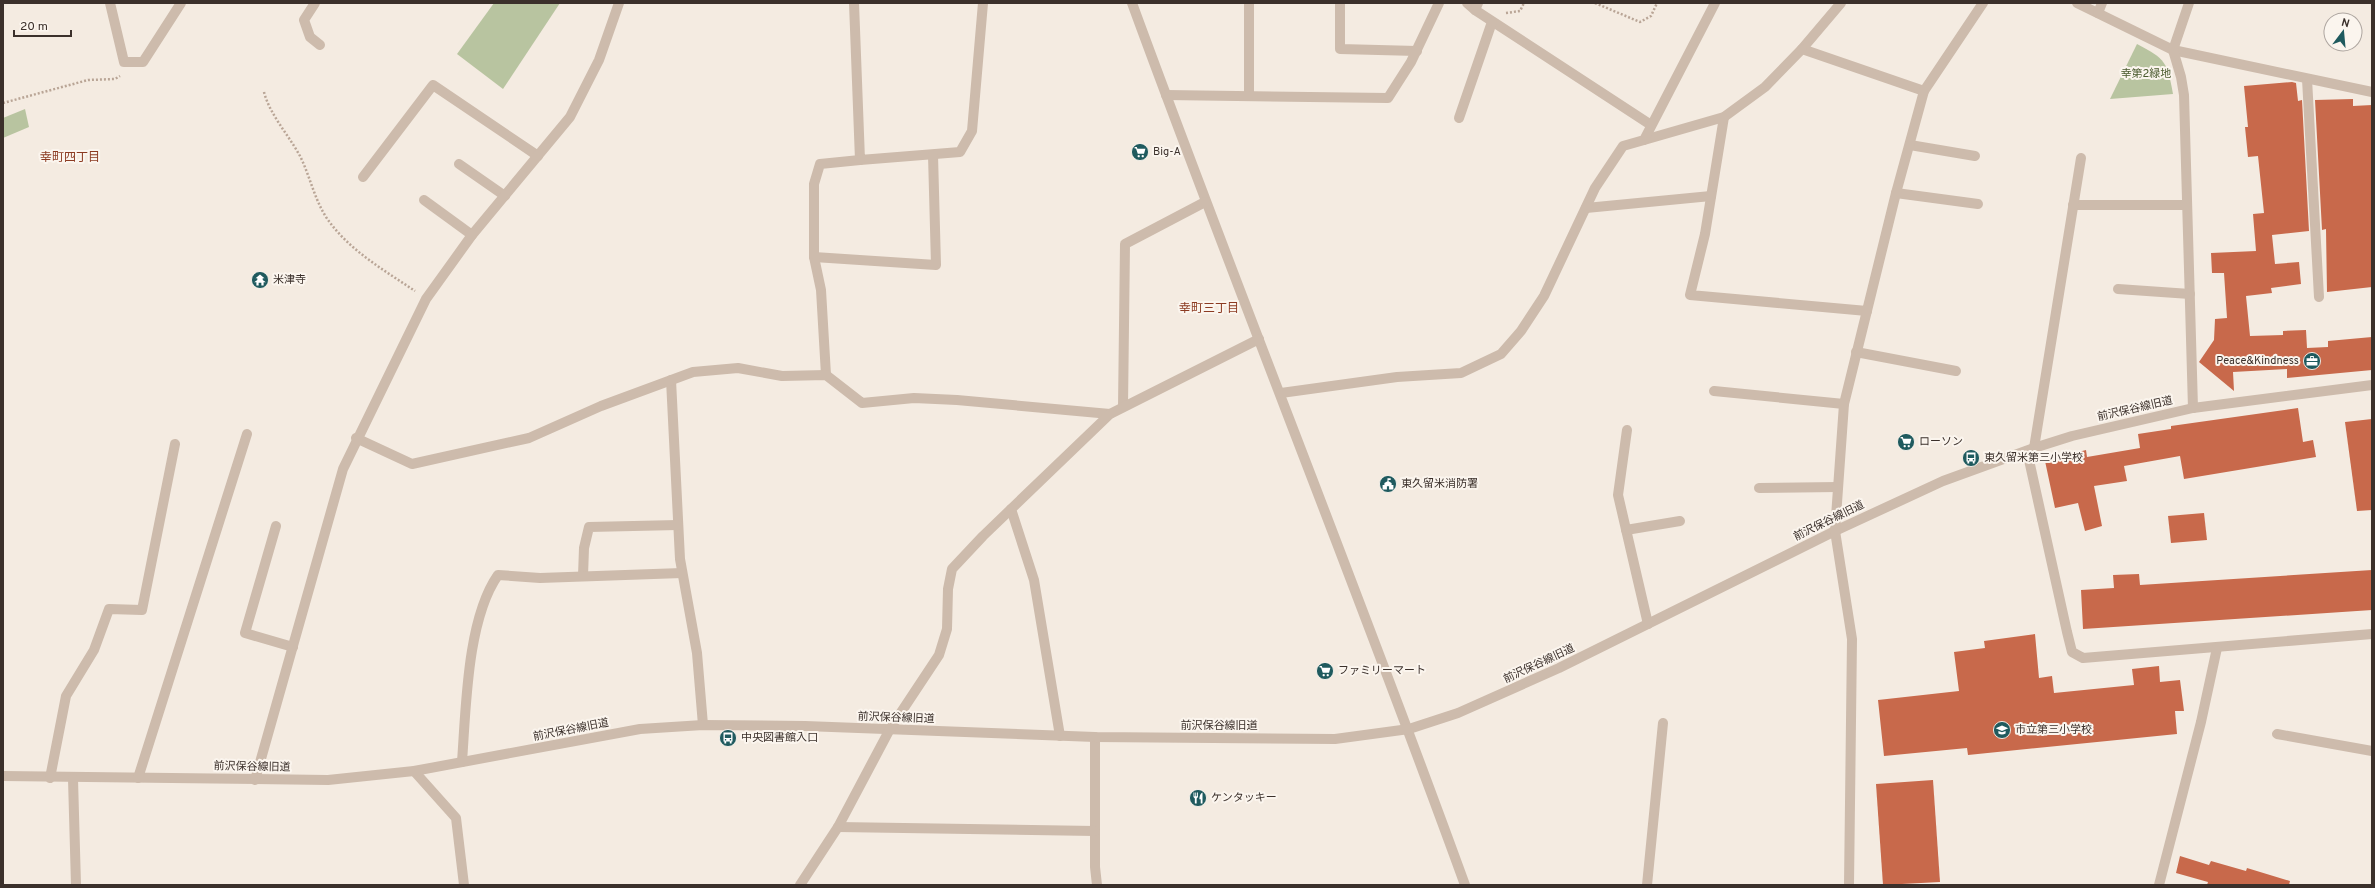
<svg xmlns="http://www.w3.org/2000/svg" width="2375" height="888" viewBox="0 0 2375 888" font-family="Overpass,'Noto Sans JP',sans-serif">
	<rect width="100%" height="100%" fill="#f4ebe1"/>
	<g fill="#b8c4a0">
		<polygon points="494,3 560,3 503,89 457,54"/>
		<path d="M2137,44C2166,59 2167,62 2173,94L2110,99Z"/>
		<polygon points="25,109 29,127 3,138 3,118"/>
	</g>
	<g fill="#c8694b">
		<polygon points="2292,82 2296,83 2298,101 2302,100 2309,231 2272,235 2275,264 2299,262 2301,284 2271,288 2272,293 2246,296 2250,336 2283,335 2283,331 2306,330 2307,348 2328,347 2328,341 2372,337 2372,370 2287,378 2287,369 2233,372 2234,391 2199,362 2214,340 2215,319 2227,318 2224,273 2212,273 2211,253 2256,251 2253,214 2264,213 2258,156 2248,157 2245,127 2248,127 2244,86"/>
		<polygon points="2353,99 2353,106 2372,105 2372,287 2327,292 2326,229 2322,230 2315,100"/>
		<polygon points="2298,408 2303,442 2313,440 2316,457 2184,479 2180,456 2124,466 2127,481 2094,486 2102,526 2085,531 2078,503 2055,508 2045,461 2086,450 2087,457 2140,448 2138,434 2171,429 2171,426"/>
		<polygon points="2372,419 2372,510 2357,511 2345,422"/>
		<polygon points="2204,513 2207,540 2171,543 2168,516"/>
		<polygon points="2372,570 2372,610 2083,629 2081,590 2114,588 2113,575 2139,574 2140,585"/>
		<polygon points="2035,634 2039,678 2052,676 2054,693 2134,685 2132,669 2159,666 2160,682 2180,680 2184,711 2175,711 2177,734 1968,755 1967,748 1884,756 1878,700 1959,691 1954,652 1985,648 1984,641"/>
		<polygon points="1933,780 1940,882 1883,885 1876,784"/>
		<polygon points="2180,856 2209,865 2211,861 2246,871 2247,868 2290,881 2289,885 2207,885 2208,882 2176,873"/>
	</g>
	<g fill="none" stroke-linecap="round" stroke-linejoin="round">
		<g stroke="#b9a596" stroke-width="2.5" stroke-dasharray="2 2" stroke-linecap="butt">
			<polyline points="1595,3 1640,22 1651,16 1657,3"/>
			<polyline points="1506,13 1520,11 1524,3"/>
			<path d="M264,92C270,115 288,134 300,156C310,176 314,198 326,217C348,250 384,270 415,291"/>
			<polyline points="3,103 88,80 115,79 120,76"/>
		</g>
		<g stroke="#cdbbac" stroke-width="10">
			<polyline points="110,3 124,62 143,62 181,3"/>
			<polyline points="315,3 304,20 310,37 320,45"/>
			<polyline points="854,3 860,160 960,152 972,131 983,3"/>
			<path d="M1132,3C1240,298 1358,590 1465,885"/>
			<polyline points="1249,3 1249,96"/>
			<polyline points="1340,3 1340,49 1417,51"/>
			<polyline points="1467,3 1475,10"/>
			<polyline points="1478,3 1475,10 1651,125"/>
			<polyline points="1841,3 1802,49 1924,91"/>
			<polyline points="2077,3 2173,50 2372,92"/>
			<polyline points="2189,3 2173,50 2181,77 2184,95 2193,408"/>
			<polyline points="2098,13 2102,3"/>
			<polyline points="2307,79 2319,297"/>
			<polyline points="1166,95 1388,98 1411,62 1439,3"/>
			<polyline points="1724,117 1705,234 1690,295 1867,311"/>
			<polyline points="1459,118 1492,22"/>
			<polyline points="1644,140 1724,117 1765,87 1802,49"/>
			<polyline points="1910,145 1975,156"/>
			<polyline points="459,164 505,196"/>
			<polyline points="363,177 433,85 538,156"/>
			<polyline points="1896,193 1978,204"/>
			<polyline points="424,200 472,235"/>
			<polyline points="2073,205 2187,205"/>
			<polyline points="1586,208 1711,196"/>
			<polyline points="814,257 936,265 933,155"/>
			<polyline points="2118,289 2190,294"/>
			<polyline points="1856,352 1956,371"/>
			<polyline points="826,375 821,290 814,257 814,184 820,164 860,160"/>
			<polyline points="671,380 680,559 697,653 703,725"/>
			<polyline points="1714,391 1844,404"/>
			<polyline points="1281,393 1397,377 1461,373 1501,354 1521,331 1544,296 1595,188 1623,146 1644,140 1715,3"/>
			<polyline points="1123,407 1125,244 1205,202"/>
			<polyline points="1627,430 1618,495 1648,624"/>
			<polyline points="356,438 412,464 529,438 601,406 693,372 738,368 782,376 826,375 862,403 914,398 957,400 1110,414"/>
			<polyline points="2034,448 2081,158"/>
			<polyline points="2027,451 2067,632 2072,652 2083,658 2372,634"/>
			<polyline points="1759,488 1838,487"/>
			<polyline points="1011,509 1034,580 1060,736"/>
			<polyline points="276,526 245,633 293,647"/>
			<polyline points="1626,530 1680,521"/>
			<polyline points="583,576 584,548 589,527 678,525"/>
			<polyline points="2277,734 2372,751"/>
			<polyline points="1095,737 1095,867 1097,885"/>
			<path d="M462,762C466,708 467,619 498,575L540,578L682,573"/>
			<polyline points="414,771 456,818 464,885"/>
			<polyline points="3,776 328,780 414,771 640,729 703,725 805,726 1095,737 1335,739 1409,729 1458,713 1559,668 1835,531 1943,481 2034,448 2072,436 2193,408 2372,385"/>
			<polyline points="50,778 66,696 94,650 109,609 142,610 175,444"/>
			<polyline points="138,778 247,434"/>
			<polyline points="73,779 76,885"/>
			<polyline points="255,780 343,469 426,299 472,235 570,117 599,60 619,3"/>
			<polyline points="838,827 1095,831"/>
			<polyline points="800,885 838,827 890,729 939,655 947,629 948,589 952,569 983,536 1110,414 1259,339"/>
			<polyline points="1647,885 1663,723"/>
			<polyline points="1849,885 1852,639 1835,531 1844,404 1896,193 1924,91 1983,3"/>
			<polyline points="2159,885 2201,722 2217,648"/>
		</g>
	</g>
	<defs>
		<g id="supermarket-disc" transform="scale(0.9)"><circle r="9.5" fill="#1f5a5e" stroke="#fbf5ee"/><path d="M-6-5.5h2.5l.6 2H6L4.5 2H-2.5L-4.4-4H-6ZM-1.5 3.2a1.3 1.3 0 1 0 .1 0ZM3 3.2a1.3 1.3 0 1 0 .1 0Z" fill="#fff"/></g>
		<g id="temple-disc" transform="scale(0.9)"><circle r="9.5" fill="#1f5a5e" stroke="#fbf5ee"/><path d="M0-6L5-2H3V0L6.5 2.5H4V6H1.5V3h-3V6H-4V2.5H-6.5L-3 0V-2H-5Z" fill="#fff"/></g>
		<g id="office-disc" transform="scale(0.9)"><circle r="9.5" fill="#1f5a5e" stroke="#fbf5ee"/><path d="M-6-3h4V-5.5h4V-3h4V5H-6ZM-1-4.5V-3h2v-1.5ZM-6 0V1H6V0Z" fill="#fff"/></g>
		<g id="bus-disc" transform="scale(0.9)"><circle r="9.5" fill="#1f5a5e" stroke="#fbf5ee"/><path d="M-5-6H5V4H4V6H2V4H-2V6H-4V4H-5ZM-3.5-4V0h7V-4ZM-3.5 1.2v1.5H-2V1.2ZM2 1.2v1.5H3.5V1.2Z" fill="#fff"/></g>
		<g id="civic-disc" transform="scale(0.9)"><circle r="9.5" fill="#1f5a5e" stroke="#fbf5ee"/><path d="M-.6-6.5H3V-4.5H.6V-3L4-1V1h2V6H-6V1h2V-1L-.6-3ZM-1.2 2.5V6h2.4V2.5Z" fill="#fff"/></g>
		<g id="school-disc" transform="scale(0.9)"><circle r="9.5" fill="#1f5a5e" stroke="#fbf5ee"/><path d="M0-5L7-2L0 1L-7-2ZM-4 1L0 2.5L4 1V4Q0 6-4 4Z" fill="#fff"/></g>
		<g id="restaurant-disc" transform="scale(0.9)"><circle r="9.5" fill="#1f5a5e" stroke="#fbf5ee"/><path d="M-5-6h1v4h1v-4h1v4h1v-4h1v5L-1.5 .5V6h-2V.5L-5-1ZM5-6V6H3V1.5H1.5Q1.5-4 5-6Z" fill="#fff"/></g>
	</defs>
	<g fill-rule="evenodd">
		<use href="#supermarket-disc" x="1140" y="152"/>
		<use href="#temple-disc" x="260" y="280"/>
		<use href="#office-disc" x="2312" y="361"/>
		<use href="#supermarket-disc" x="1906" y="442"/>
		<use href="#bus-disc" x="1971" y="458"/>
		<use href="#civic-disc" x="1388" y="484"/>
		<use href="#supermarket-disc" x="1325" y="671"/>
		<use href="#school-disc" x="2002" y="730"/>
		<use href="#bus-disc" x="728" y="738"/>
		<use href="#restaurant-disc" x="1198" y="798"/>
	</g>
	<g text-anchor="middle" dominant-baseline="central" stroke-width="4" stroke-linejoin="round" paint-order="stroke">
		<g font-size="11" fill="#4a5a2e" stroke="#fbf5ee">
			<text x="2146" y="74">幸第2緑地</text>
		</g>
		<g font-size="11" fill="#3b302b" stroke="#fbf5ee" text-anchor="start">
			<text x="1153" y="152">Big-A</text>
			<text x="273" y="280">米津寺</text>
			<text x="2299" y="361" text-anchor="end">Peace&amp;Kindness</text>
			<text x="1919" y="442">ローソン</text>
			<text x="1984" y="458">東久留米第三小学校</text>
			<text x="1401" y="484">東久留米消防署</text>
			<text x="1338" y="671">ファミリーマート</text>
			<text x="2015" y="730">市立第三小学校</text>
			<text x="741" y="738">中央図書館入口</text>
			<text x="1211" y="798">ケンタッキー</text>
		</g>
		<g font-size="11" fill="#3b302b" stroke="#fbf5ee">
			<text transform="translate(2135 409) rotate(-13)">前沢保谷線旧道</text>
			<text transform="translate(1829 521) rotate(-26)">前沢保谷線旧道</text>
			<text transform="translate(1539 664) rotate(-25)">前沢保谷線旧道</text>
			<text transform="translate(896 718) rotate(2)">前沢保谷線旧道</text>
			<text x="1219" y="726">前沢保谷線旧道</text>
			<text transform="translate(571 730) rotate(-11)">前沢保谷線旧道</text>
			<text transform="translate(252 767) rotate(1)">前沢保谷線旧道</text>
		</g>
		<g font-size="12" fill="#8c3b22" stroke="#fbf5ee">
			<text x="70" y="158">幸町四丁目</text>
			<text x="1209" y="309">幸町三丁目</text>
		</g>
	</g>
	<rect width="2375" height="888" fill="none" stroke="#3b302b" stroke-width="8"/>
	<g transform="translate(2343 32) rotate(16)"><circle r="19" fill="#fbf5ee" stroke="#aea6a0"/>
	<path d="M0-3L7 15L0 10L-7 15Z" fill="#1f5a5e"/>
	<text y="-6" font-size="11" font-weight="bold" text-anchor="middle" fill="#3b302b">N</text>
	</g>
	<path d="M14 30v6h57v-6" fill="none" stroke="#3b302b" stroke-width="2"/>
	<text x="20" y="30" font-size="12" fill="#3b302b" stroke="#fbf5ee" stroke-width="3" paint-order="stroke">20 m</text>
</svg>
